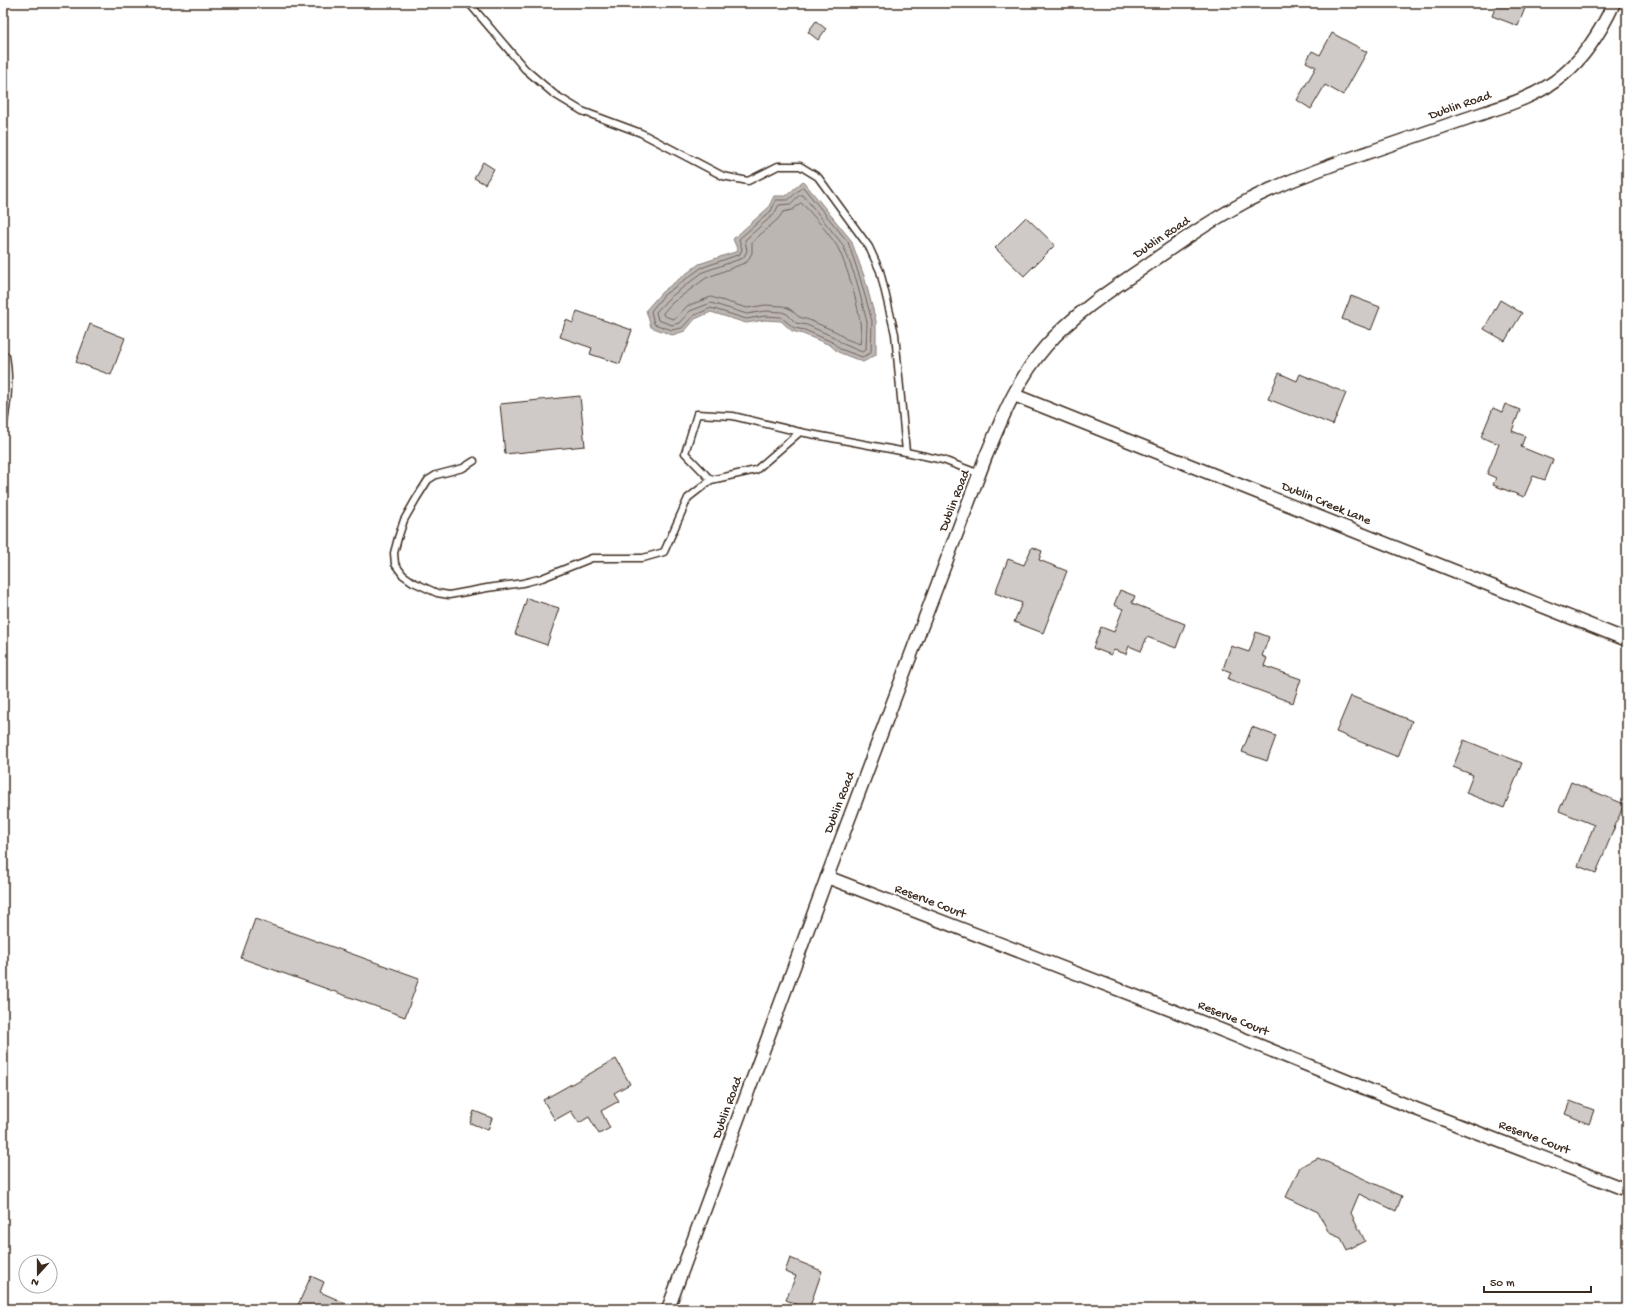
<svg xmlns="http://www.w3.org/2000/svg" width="1630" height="1312" viewBox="0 0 1630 1312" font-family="'Gochi Hand',sans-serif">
	<rect width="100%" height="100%" fill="#fff"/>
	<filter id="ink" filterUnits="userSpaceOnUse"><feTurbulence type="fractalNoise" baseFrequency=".025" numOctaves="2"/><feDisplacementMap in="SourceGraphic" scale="8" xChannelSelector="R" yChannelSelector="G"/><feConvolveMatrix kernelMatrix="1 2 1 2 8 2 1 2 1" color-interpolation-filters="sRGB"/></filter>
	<g filter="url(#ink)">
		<polygon fill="#bcb6b3" stroke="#887e77" points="803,181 851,240 864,276 876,321 876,355 863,362 838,352 830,345 803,334 792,331 781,321 765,320 746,323 711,312 695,319 685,331 672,335 651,327 646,310 662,292 699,264 738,251 733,239 768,208 774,196 786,196"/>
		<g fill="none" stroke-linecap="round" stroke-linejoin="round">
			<g stroke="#6f625a" stroke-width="1">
				<polygon points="803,187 848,242 860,278 872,321 871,353 862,357 840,349 832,342 805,330 794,328 781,317 765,316 746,319 711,308 693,316 682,328 672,330 654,324 651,311 664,295 701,268 740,254 742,249 739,239 771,211 776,200 788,200"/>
				<polygon points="800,195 803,195 843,245 856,279 867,322 866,350 862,352 843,344 834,337 807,325 796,323 787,314 782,312 765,311 747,314 711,303 690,311 679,323 672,325 658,320 656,312 668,299 703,272 743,258 747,251 745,240 774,214 779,205 790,204"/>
				<path d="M801,203C807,207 835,241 838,248C848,268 865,323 860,344L846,339L837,332L809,320L799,317L790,309L783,306L765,305L747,308L711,297L687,306L676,318L672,319L663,315V313L672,303L706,278L747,262L752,253V242L778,219L783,212L792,210Z"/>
			</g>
		</g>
		<g fill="#cfcac7" stroke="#3b2a1e">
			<polygon points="1497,3 1527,3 1518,26 1492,16"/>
			<polygon points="816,21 826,29 818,40 808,32"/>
			<polygon points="1332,33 1367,52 1343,95 1325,85 1311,109 1297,100 1316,67 1306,62 1312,51 1320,55"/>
			<polygon points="483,162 494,169 485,184 474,178"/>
			<polygon points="1026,217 1055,245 1024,276 995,248"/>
			<polygon points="1351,296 1380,307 1371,330 1342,319"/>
			<polygon points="1500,300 1522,313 1505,341 1484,329"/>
			<polygon points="577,311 632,330 620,364 590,354 592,348 560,337 566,320 573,323"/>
			<polygon points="90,324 125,338 111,375 76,362"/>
			<polygon points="1279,373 1297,381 1300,374 1346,393 1333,425 1268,399"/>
			<polygon points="580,396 585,446 505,454 500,404"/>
			<polygon points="1505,404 1520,410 1512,431 1525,436 1521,447 1553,460 1545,480 1533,476 1524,497 1493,485 1496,478 1487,474 1499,444 1481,437 1493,408 1502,412"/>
			<polygon points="1032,547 1042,551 1039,560 1067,571 1043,633 1014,622 1022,603 995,593 1008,559 1024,565"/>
			<polygon points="1120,590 1135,596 1132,603 1185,624 1176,648 1147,637 1141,651 1129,646 1126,654 1114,650 1111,655 1093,648 1101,627 1114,632 1123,609 1114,605"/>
			<polygon points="527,598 559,608 547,645 515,634"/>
			<polygon points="1256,632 1269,637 1262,656 1267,658 1264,666 1301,679 1293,703 1228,679 1231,672 1223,669 1231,646 1249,652"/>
			<polygon points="1351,696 1412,721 1398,757 1336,732"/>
			<polygon points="1252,727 1276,736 1267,761 1242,752"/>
			<polygon points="1464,740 1522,763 1504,808 1466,793 1473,775 1453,767"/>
			<polygon points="1571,782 1624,804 1596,873 1578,866 1594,825 1559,811"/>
			<polygon points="255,919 419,978 405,1017 241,958"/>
			<polygon points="616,1059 630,1084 614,1093 619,1101 601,1111 610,1128 599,1134 589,1117 579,1123 571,1111 555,1120 543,1100"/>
			<polygon points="1570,1101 1594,1110 1589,1124 1565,1114"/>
			<polygon points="474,1111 492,1118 488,1130 470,1123"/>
			<polygon points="1318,1158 1402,1196 1396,1211 1359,1194 1351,1213 1365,1241 1347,1250 1341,1238 1329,1233 1318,1212 1286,1197 1300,1167"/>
			<polygon points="790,1258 822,1271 809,1309 786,1300 796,1276 785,1272"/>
			<polygon points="311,1276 324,1282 320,1292 359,1309 299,1309 300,1305 298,1305"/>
		</g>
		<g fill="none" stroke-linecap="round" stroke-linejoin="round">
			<g stroke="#3b2a1e" stroke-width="9">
				<g id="service">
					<polyline points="469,3 525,69 554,94 582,111 641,133 723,176 748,181 778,166 800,166 818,177 869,247 880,271 895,334 906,452"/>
					<path d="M3,355L6,356C10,382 8,401 3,427"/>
					<polyline points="474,461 463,468 436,475 428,480 416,499 404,520 398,538 394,553 395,564 403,575 413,582 437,593 449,595 487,588 523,583 542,578 592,558 643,558 664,552 688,498 711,480 756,470 800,432 906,452 943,460 980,474"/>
					<polyline points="711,480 685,453 697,414 733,416 800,432"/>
				</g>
			</g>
			<g stroke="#3b2a1e" stroke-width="15">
				<g id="minor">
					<polyline points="1014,395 1627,640"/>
					<polyline points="827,877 1174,1011 1416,1109 1627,1190"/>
					<path d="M668,1309L827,877L986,456C1002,418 1018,378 1046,346C1072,316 1106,293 1140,270C1174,246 1208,222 1245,202C1277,185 1312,172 1346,160C1386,146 1427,132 1468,118C1501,107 1536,98 1563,75C1586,56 1602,29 1614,3"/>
				</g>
			</g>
			<use href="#service" stroke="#fff" stroke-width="6"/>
			<use href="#minor" stroke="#fff" stroke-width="12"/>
		</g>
	</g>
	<g text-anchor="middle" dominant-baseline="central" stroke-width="4" stroke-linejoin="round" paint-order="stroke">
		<g font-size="13" fill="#3b2a1e" stroke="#fff">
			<text transform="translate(1460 106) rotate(-19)">Dublin Road</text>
			<text transform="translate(1162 238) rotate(-34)">Dublin Road</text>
			<text transform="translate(955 501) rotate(-69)">Dublin Road</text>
			<text transform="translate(1326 504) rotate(22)">Dublin Creek Lane</text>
			<text transform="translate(840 803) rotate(-69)">Dublin Road</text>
			<text transform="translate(930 902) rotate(21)">Reserve Court</text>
			<text transform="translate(1233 1019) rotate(22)">Reserve Court</text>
			<text transform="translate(728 1108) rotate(-70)">Dublin Road</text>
			<text transform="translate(1534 1138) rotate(21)">Reserve Court</text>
		</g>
	</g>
	<rect width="1630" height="1312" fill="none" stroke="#fff" stroke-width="16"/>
	<rect x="8" y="8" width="1614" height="1296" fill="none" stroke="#3b2a1e" stroke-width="1.5" filter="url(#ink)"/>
	<g transform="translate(38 1274) rotate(201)"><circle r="19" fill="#ffffff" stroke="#b1aaa5"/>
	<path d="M0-3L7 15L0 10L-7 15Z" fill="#3b2a1e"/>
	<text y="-6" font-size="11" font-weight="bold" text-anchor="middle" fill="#3b2a1e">N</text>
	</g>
	<path d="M1484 1286v6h107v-6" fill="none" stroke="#3b2a1e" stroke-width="2"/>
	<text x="1490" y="1286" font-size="12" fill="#3b2a1e" stroke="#ffffff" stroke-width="3" paint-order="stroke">50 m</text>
</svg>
